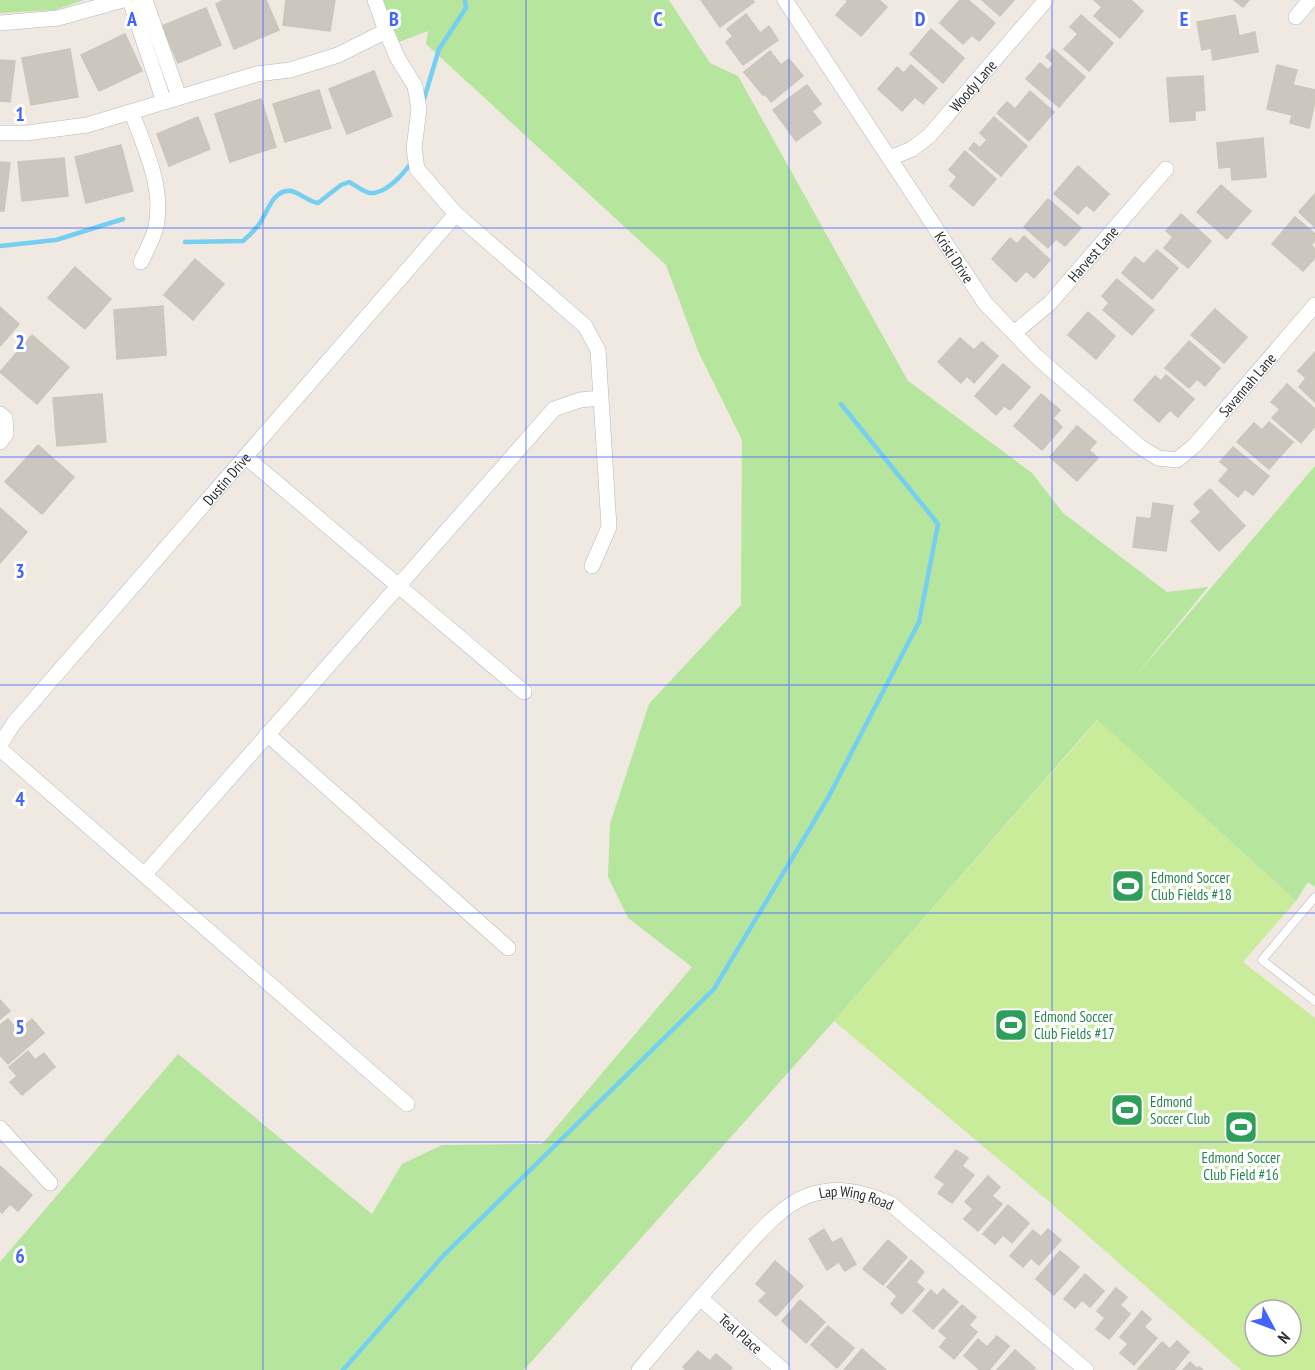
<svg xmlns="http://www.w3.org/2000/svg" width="1315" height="1370" viewBox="0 0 1315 1370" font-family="'PT Sans Narrow',sans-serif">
	<rect width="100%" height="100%" fill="#efe9e1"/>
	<g fill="#b6e59e">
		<polygon points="0,0 84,0 55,10 0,13"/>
		<polygon points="382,0 669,0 710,63 738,76 908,381 1032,473 1063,513 1167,592 1208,587 1133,679 1315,466 1315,887 1308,882 1296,901 1097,720 834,1021 524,1370 0,1370 0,1262 178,1054 372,1214 402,1164 442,1145 542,1144 692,967 628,918 608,877 610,824 649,704 741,605 742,440 698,351 666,265 426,44 428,31 399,42"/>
	</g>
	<path fill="#c9ec9a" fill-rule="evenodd" d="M1098,720L1296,901L1243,962L1315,1018V1370H1241L1046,1199L834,1021ZM1255,1310H1291V1346H1255Z"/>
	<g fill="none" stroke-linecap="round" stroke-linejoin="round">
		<g stroke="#75cff0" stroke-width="4.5">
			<polyline points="424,99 439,49 466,8 465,0"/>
			<path d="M185,242L243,241C249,236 255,230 260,223C268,211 273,189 291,191C301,193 308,202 318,203L341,185L349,182C355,185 364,192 370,193C387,194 403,174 412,162"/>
			<polyline points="0,246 56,240 123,219"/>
			<polyline points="343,1370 443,1256 714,989 828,798 919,622 938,524 841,404"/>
		</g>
	</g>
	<g fill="#cbc7bf" stroke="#cbc5ba" stroke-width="1.5">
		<polygon points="224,0 266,0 279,30 234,49 216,4"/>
		<polygon points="286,0 335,0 330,31 283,25"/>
		<polygon points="701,0 753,0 754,2 720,27"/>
		<polygon points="846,0 879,0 887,7 861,36 836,15 848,1"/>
		<polygon points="960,0 968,0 995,23 979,41 972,35 963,44 940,23"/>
		<polygon points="982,0 1014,0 1000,16"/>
		<polygon points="1094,0 1131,0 1143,11 1120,38 1094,16 1102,7"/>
		<polygon points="1234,0 1249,0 1243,7"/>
		<polygon points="206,8 221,45 178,63 162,26"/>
		<polygon points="746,14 760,33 769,26 778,40 743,65 726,42 733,36 727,29"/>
		<polygon points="1081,15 1113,43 1089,71 1064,49 1078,34 1070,27"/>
		<polygon points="1235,15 1239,36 1255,32 1258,52 1213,60 1211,48 1202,50 1197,22"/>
		<polygon points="931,29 964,58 943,83 910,54"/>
		<polygon points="125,34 142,71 99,91 81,55"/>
		<polygon points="70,49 78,97 31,105 22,58"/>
		<polygon points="1053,49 1085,77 1059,107 1026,79 1040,63 1048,70 1054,64 1046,57"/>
		<polygon points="770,51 781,65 789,59 803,76 771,102 765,94 763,95 744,72"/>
		<polygon points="0,60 15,61 10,102 0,101"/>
		<polygon points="911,65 937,88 923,104 915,97 902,111 878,89 897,67 904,73"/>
		<polygon points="1277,65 1297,70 1293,85 1315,90 1315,101 1309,128 1290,123 1292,115 1267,109"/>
		<polygon points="374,71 392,116 347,134 329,89"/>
		<polygon points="1203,76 1205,110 1195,111 1195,120 1170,122 1167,78"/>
		<polygon points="807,85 821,104 812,111 821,123 796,141 773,110"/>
		<polygon points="319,90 331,128 285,142 273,104"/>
		<polygon points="1030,91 1054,112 1029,141 997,113 1007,102 1015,109"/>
		<polygon points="261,99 276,147 230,162 215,114"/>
		<polygon points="198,117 210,149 169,166 157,134"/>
		<polygon points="994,117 1027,146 1001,176 969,149 974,143 980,148 987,140 980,133"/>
		<polygon points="1263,138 1266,177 1232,180 1231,167 1219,168 1217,143"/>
		<polygon points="121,145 133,191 86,203 75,157"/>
		<polygon points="965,151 996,179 973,206 950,186 957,177 949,170"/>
		<polygon points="64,158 68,196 22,201 18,162"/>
		<polygon points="0,162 10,163 4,211 0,211"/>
		<polygon points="1078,166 1109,194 1094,211 1086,205 1078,214 1054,194"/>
		<polygon points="1221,185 1251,211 1227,239 1197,212"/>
		<polygon points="1315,194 1315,227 1299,212"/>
		<polygon points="1048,199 1081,228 1065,246 1056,239 1048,248 1024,227"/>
		<polygon points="1181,214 1211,241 1188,268 1164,248 1173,237 1166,231"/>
		<polygon points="1295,217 1315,234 1315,241 1311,245 1315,249 1315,258 1303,271 1272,244"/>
		<polygon points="1024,236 1050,260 1034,278 1026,271 1016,282 992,259 1010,238 1017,244"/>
		<polygon points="1157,250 1178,268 1152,299 1122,273 1135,257 1144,264"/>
		<polygon points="195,259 224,284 193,320 164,295"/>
		<polygon points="75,267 111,299 85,329 48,298"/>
		<polygon points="1117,279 1154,310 1132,335 1103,310 1109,303 1102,296"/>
		<polygon points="163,306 166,355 117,359 114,310"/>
		<polygon points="0,307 19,324 0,346"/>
		<polygon points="1215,309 1247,337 1224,363 1191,335"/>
		<polygon points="1088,312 1115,336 1096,359 1068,335"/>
		<polygon points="32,335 69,367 37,404 0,372"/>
		<polygon points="960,338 974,350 982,342 998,356 974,383 967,376 961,383 938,362"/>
		<polygon points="1189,341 1220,368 1205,386 1197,379 1189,388 1165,368"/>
		<polygon points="1315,352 1315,402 1299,387 1306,378 1298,371"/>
		<polygon points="1003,364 1030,387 1010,410 1004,406 996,415 975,396"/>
		<polygon points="1166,375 1194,399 1178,417 1170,410 1159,422 1134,400 1155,376 1161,381"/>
		<polygon points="1287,384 1315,409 1315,426 1301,443 1272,418 1280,409 1271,402"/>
		<polygon points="102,394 106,442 57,446 53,398"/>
		<polygon points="1041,394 1060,410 1053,418 1062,427 1042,450 1014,426"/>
		<polygon points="1269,422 1293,442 1269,469 1237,442 1254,423 1262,430"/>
		<polygon points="1077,426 1096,442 1089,450 1098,458 1077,481 1050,457"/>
		<polygon points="38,445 74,477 42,514 5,482"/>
		<polygon points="1233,447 1269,476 1253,495 1245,489 1238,497 1219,481 1229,469 1220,462"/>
		<polygon points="1210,489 1245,526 1219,551 1191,521 1201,512 1194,504"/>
		<polygon points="1153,503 1173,506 1166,551 1133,547 1137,517 1151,519"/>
		<polygon points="0,508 27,532 0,563"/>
		<polygon points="0,1000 10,1011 0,1019"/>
		<polygon points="8,1019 18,1031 32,1019 44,1033 8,1064 0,1055 0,1025"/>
		<polygon points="28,1051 35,1060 44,1053 55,1067 22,1095 10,1082 17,1076 9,1067"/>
		<polygon points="956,1150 968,1158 962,1166 974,1175 952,1203 938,1193 945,1184 935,1177"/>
		<polygon points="0,1166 32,1195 18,1211 10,1204 2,1213 0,1211"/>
		<polygon points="988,1176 1000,1187 992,1196 1002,1204 978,1231 964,1219 973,1209 965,1202"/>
		<polygon points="1008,1205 1029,1223 1012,1243 1003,1235 995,1244 983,1234"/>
		<polygon points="824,1229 832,1243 841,1238 856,1264 845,1271 839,1262 827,1270 809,1239"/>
		<polygon points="1048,1229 1061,1240 1039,1265 1031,1258 1023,1267 1010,1256 1033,1230 1041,1237"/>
		<polygon points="888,1240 907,1257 883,1285 863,1269"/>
		<polygon points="1060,1251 1079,1267 1054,1295 1036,1279"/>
		<polygon points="911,1260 924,1272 916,1282 924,1289 902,1314 891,1304 897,1296 887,1287"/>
		<polygon points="775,1261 803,1286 776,1316 759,1301 767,1293 756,1284"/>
		<polygon points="1085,1274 1104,1291 1090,1307 1082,1300 1075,1308 1064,1299"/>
		<polygon points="1116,1288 1127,1297 1120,1305 1130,1314 1109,1339 1096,1329 1105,1318 1097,1311"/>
		<polygon points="943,1289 958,1302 933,1329 913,1311 931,1290 937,1296"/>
		<polygon points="800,1300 825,1322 806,1343 782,1321"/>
		<polygon points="962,1305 976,1317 969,1325 977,1332 954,1359 940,1347 947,1338 939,1331"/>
		<polygon points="1142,1311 1151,1319 1144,1327 1157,1338 1134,1365 1120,1353 1128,1344 1120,1337"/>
		<polygon points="828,1326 854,1348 837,1368 811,1345"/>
		<polygon points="997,1336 1009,1346 989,1370 980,1370 964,1356 978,1339 987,1347"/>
		<polygon points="1177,1341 1189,1352 1174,1370 1138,1369 1162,1342 1170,1349"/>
		<polygon points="862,1349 886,1370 844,1370"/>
		<polygon points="1015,1350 1035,1368 1033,1370 997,1370"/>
		<polygon points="698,1351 710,1361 716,1354 732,1368 729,1370 686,1370 683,1367"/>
		<polygon points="1190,1362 1198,1369 1199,1367 1203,1370 1183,1370"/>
	</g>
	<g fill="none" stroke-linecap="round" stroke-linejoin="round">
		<g stroke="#b4b7c1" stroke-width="9">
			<polyline id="lane" points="1315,897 1262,960 1315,1001"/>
		</g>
		<g stroke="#b4b7c1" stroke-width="16">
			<g id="street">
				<polyline points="130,0 164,102"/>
				<polyline points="145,0 179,97"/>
				<polyline points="375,0 386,31 398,59 415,86 419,109 414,148 417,169 456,214 585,326 598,350 609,527 592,566"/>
				<path id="s1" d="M785,0L985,303L1037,357L1139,446L1158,458L1177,460L1195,445L1315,305"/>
				<polyline points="1296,17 1310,0"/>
				<polyline points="0,23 58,18 123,0"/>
				<path d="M132,113C145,149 164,187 156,227C153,239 146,251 141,262"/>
				<polyline points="0,133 27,133 87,125 257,74 290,70 338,55 386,31"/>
				<path id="s2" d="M890,158L912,149L930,135L1046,0"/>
				<path id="s3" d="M1014,333L1050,303L1166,169"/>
				<polyline points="0,414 5,418 6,434 0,442"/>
				<polyline points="246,457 524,692"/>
				<polyline points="267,734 508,948"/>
				<path id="s4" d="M0,745L14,723L456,214"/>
				<polyline points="0,749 407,1104"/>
				<polyline points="145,874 554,409 580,400 600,398"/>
				<polyline points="0,1128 50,1183"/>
				<path id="s5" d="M700,1298L783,1370"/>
				<path id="s6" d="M639,1370C671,1332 702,1295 735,1259C754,1238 780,1206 807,1196C838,1185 863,1192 891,1204L1086,1370"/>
			</g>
		</g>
		<use href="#lane" stroke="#fff" stroke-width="8"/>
		<use href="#street" stroke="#fff" stroke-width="15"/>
	</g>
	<path fill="none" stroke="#4264fb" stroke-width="1.5" stroke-opacity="0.55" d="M263,0V1370M526,0V1370M789,0V1370M1052,0V1370M0,228H1315M0,457H1315M0,685H1315M0,913H1315M0,1142H1315"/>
	<defs>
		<g id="stadium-square" transform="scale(1.725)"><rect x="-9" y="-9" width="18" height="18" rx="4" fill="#2e9e5b" stroke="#fff"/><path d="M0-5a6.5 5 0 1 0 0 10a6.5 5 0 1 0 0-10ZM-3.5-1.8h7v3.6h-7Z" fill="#fff"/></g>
	</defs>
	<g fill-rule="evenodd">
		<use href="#stadium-square" x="1128" y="886"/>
		<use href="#stadium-square" x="1011" y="1025"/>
		<use href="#stadium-square" x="1127" y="1110"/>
		<use href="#stadium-square" x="1241" y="1127"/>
	</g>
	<g text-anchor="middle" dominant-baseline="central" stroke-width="6" stroke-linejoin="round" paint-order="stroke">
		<g font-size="15" fill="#2e2e2e" stroke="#fff">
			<text stroke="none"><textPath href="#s2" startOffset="112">Woody Lane</textPath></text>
			<text stroke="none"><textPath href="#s3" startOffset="112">Harvest Lane</textPath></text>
			<text stroke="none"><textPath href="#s1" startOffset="308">Kristi Drive</textPath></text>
			<text stroke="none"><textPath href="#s1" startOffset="718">Savannah Lane</textPath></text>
			<text stroke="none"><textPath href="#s4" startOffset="350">Dustin Drive</textPath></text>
			<text stroke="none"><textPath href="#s6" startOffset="294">Lap Wing Road</textPath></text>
			<text stroke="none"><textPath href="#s5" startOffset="54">Teal Place</textPath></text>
		</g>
		<g font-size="15" fill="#27864d" stroke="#fff" text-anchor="start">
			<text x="1151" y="877">Edmond Soccer<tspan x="1151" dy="17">Club Fields #18</tspan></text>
			<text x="1034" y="1016">Edmond Soccer<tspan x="1034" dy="17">Club Fields #17</tspan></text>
			<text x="1150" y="1101">Edmond<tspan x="1150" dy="17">Soccer Club</tspan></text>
			<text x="1241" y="1157" text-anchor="middle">Edmond Soccer<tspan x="1241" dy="17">Club Field #16</tspan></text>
		</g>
	</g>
	<g font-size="20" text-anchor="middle" font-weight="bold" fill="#4264fb" stroke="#fff" stroke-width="6" stroke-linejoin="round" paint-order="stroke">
		<text x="132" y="26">A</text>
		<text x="394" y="26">B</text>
		<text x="658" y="26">C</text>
		<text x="920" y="26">D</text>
		<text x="1184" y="26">E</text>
		<text x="20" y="121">1</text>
		<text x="20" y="349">2</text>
		<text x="20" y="578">3</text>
		<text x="20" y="806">4</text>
		<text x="20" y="1034">5</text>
		<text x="20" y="1263">6</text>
	</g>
	<g transform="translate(1273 1328) rotate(131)"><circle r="28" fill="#ffffff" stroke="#ababab" stroke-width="1.5"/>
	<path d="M0-4.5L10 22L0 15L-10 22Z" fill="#4264fb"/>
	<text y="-9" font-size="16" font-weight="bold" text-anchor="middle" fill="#2e2e2e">N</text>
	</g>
</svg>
